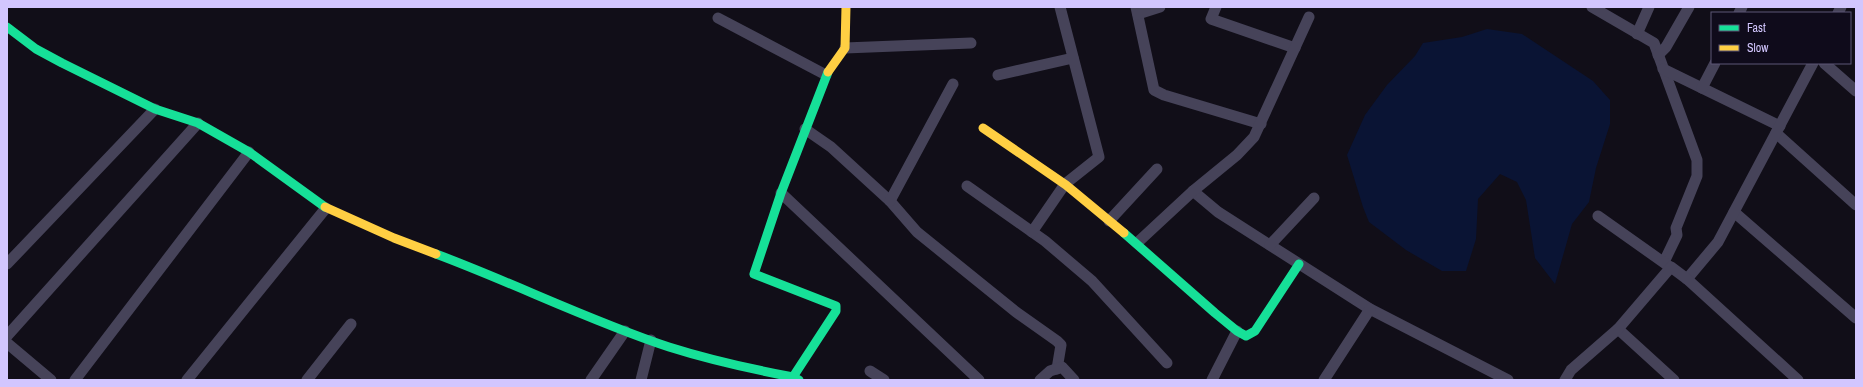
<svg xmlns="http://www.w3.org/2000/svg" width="1863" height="387" viewBox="0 0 1863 387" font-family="'Archivo Narrow',sans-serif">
	<rect width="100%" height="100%" fill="#110e18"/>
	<polygon fill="#0a1434" points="1487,29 1522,34 1593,81 1610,100 1610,124 1596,168 1589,202 1572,224 1555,284 1535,258 1526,200 1517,182 1500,174 1478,199 1476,239 1466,271 1442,271 1406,250 1369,222 1363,207 1347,155 1365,115 1387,85 1415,56 1423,43 1462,37"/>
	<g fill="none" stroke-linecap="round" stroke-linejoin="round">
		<g stroke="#464359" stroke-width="11">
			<polyline points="1136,7 1154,90 1164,95 1261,124"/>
			<polyline points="1216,7 1211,19 1295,48"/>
			<polyline points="1592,7 1654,43 1697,160 1697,176 1676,228 1677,235 1664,262"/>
			<polyline points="1739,13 1742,7"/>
			<polyline points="1838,13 1841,7"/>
			<polyline points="1138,14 1160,7"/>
			<polyline points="718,18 826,75"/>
			<polyline points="1637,34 1649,7"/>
			<polyline points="845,48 971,43"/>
			<polyline points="1658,55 1666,47 1689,7"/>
			<polyline points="1824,63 1856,91"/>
			<polyline points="1663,69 1780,126"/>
			<polyline points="998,75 1073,58"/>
			<polyline points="1702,88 1715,63"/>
			<polyline points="805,129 831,147 890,201 917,232 1016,312 1057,341 1061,345 1057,369"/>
			<polyline points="1776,133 1856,205"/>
			<polyline points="967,186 1045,241 1092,281 1167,363"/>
			<polyline points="1193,191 1218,212 1370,309 1508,380"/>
			<polyline points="781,193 979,380"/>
			<polyline points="890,201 953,84"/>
			<polyline points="1734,212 1856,318"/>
			<polyline points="1598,216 1670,267"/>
			<polyline points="1109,221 1157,169"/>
			<polyline points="1032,232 1065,184 1099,157 1060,7"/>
			<polyline points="1137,243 1193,191 1237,155 1254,137 1309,17"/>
			<polyline points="1270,245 1314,198"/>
			<polyline points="7,264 155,109"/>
			<polyline points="1687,279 1718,242 1813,63"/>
			<polyline points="1618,329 1674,380"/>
			<polyline points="7,336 198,123"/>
			<polyline points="7,343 51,380"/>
			<polyline points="870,371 884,380"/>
			<polyline points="75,380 249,152"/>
			<polyline points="187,380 326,208"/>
			<polyline points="307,380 351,324"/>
			<polyline points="591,380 625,331"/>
			<polyline points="641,380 651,340"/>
			<polyline points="1040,380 1050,371 1062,367 1074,380"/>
			<polyline points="1212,380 1237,331"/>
			<polyline points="1324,380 1370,309"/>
			<polyline points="1565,380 1571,370 1618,329 1671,267 1687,279 1798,380"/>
		</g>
		<g stroke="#16e098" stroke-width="9">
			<polyline points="7,27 36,49 62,63 155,109 198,123 249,152 325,207"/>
			<polyline points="1124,233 1215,313 1237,331 1246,336 1255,331 1299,264"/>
			<path d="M436,254C514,283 590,321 669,347C710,360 751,369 793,377L799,380"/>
			<polyline points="791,380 836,311 836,306 754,274 781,193 828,72"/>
		</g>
		<g stroke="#ffcf43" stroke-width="9">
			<polyline points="828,72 845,48 846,7"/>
			<polyline points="983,128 1066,185 1124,233"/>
			<polyline points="325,207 394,238 436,254"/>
		</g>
	</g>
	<rect width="1863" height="387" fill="none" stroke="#d2c6fe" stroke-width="16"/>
	<rect x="1711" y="12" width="140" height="52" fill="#0f0b1b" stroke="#5d5676"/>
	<rect x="1719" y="25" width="20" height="6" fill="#16e098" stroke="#5d5676"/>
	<text x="1747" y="32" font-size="12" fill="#d2c6fe">Fast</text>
	<rect x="1719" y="45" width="20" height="6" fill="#ffcf43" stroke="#5d5676"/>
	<text x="1747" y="52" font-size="12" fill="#d2c6fe">Slow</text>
</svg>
